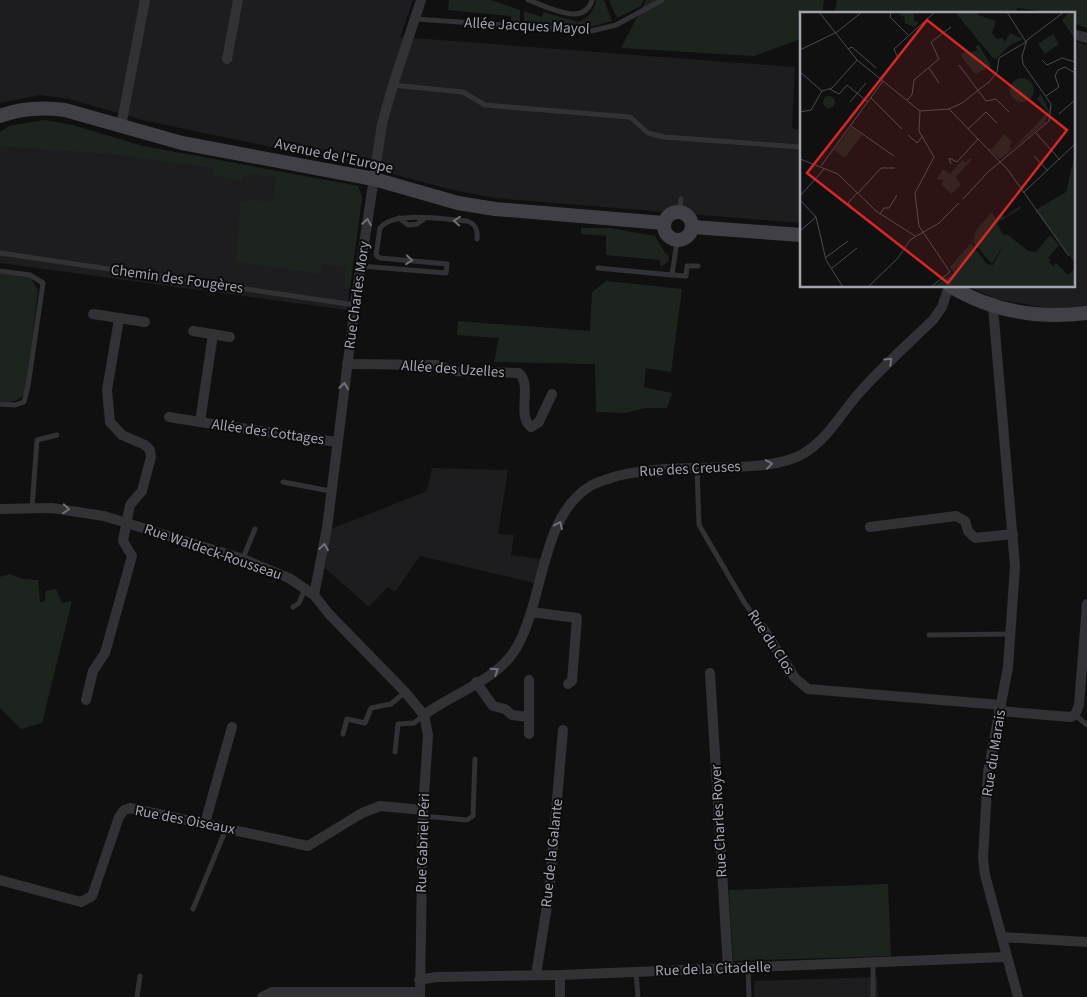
<svg xmlns="http://www.w3.org/2000/svg" width="1087" height="997" viewBox="0 0 1087 997" font-family="'Source Sans 3',sans-serif">
	<rect width="100%" height="100%" fill="#101011"/>
	<g fill="#1d1c1e">
		<polygon points="0,0 413,0 400,37 795,67 792,128 801,130 801,223 494,198 449,189 358,165 146,121 69,99 40,95 0,103"/>
		<polygon points="1073,41 1087,45 1087,308 1049,311 1047,308 996,299 967,286 1073,286"/>
		<polygon points="45,120 72,125 143,146 358,186 362,197 347,310 0,263 0,132 9,126"/>
		<polygon points="432,468 508,470 498,534 514,535 511,555 541,559 535,583 420,556 395,592 388,587 369,607 325,568 331,529 427,491"/>
		<polygon points="877,977 878,997 754,997 754,981"/>
	</g>
	<g fill="#1d241e">
		<polygon points="449,0 491,0 520,10 520,23 511,22 511,16 448,10"/>
		<path d="M596,0H604L612,21L586,28L524,24V11L542,17L543,12L578,22C588,18 594,11 596,0Z"/>
		<polygon points="609,0 644,0 641,6 617,18"/>
		<polygon points="646,0 824,0 822,14 801,14 801,39 754,56 621,48"/>
		<path d="M837,0H1087V28L1073,23V14C1054,14 1036,10 1017,8L1016,14H834Z"/>
		<polygon points="45,120 72,125 143,146 358,186 362,197 350,288 344,287 346,267 322,264 321,274 236,262 240,202 247,203 247,199 273,202 276,178 250,174 243,178 242,182 213,175 213,168 109,154 0,146 0,132 9,126"/>
		<polygon points="581,228 610,228 655,236 665,253 668,254 669,261 661,267 660,260 606,255 606,236 581,234"/>
		<path d="M0,273L30,277L38,290L26,390C21,401 12,403 0,401Z"/>
		<polygon points="606,281 682,289 671,372 646,368 644,387 672,393 667,408 645,408 625,413 596,412 595,364 494,362 499,338 457,335 458,321 590,331 592,292"/>
		<polygon points="9,574 23,579 38,580 40,602 45,601 46,591 56,589 62,603 72,601 42,723 21,729 0,708 0,577"/>
		<polygon points="888,884 891,956 733,961 729,890"/>
	</g>
	<g fill="none" stroke-linecap="round" stroke-linejoin="round">
		<g stroke="#323236" stroke-width="5">
			<path d="M528,0C546,6 584,28 592,0"/>
			<polyline points="415,19 591,31 616,25 662,0"/>
			<polyline points="393,85 463,92 485,105 630,117 648,133 664,137 801,147"/>
			<polyline points="679,212 681,199"/>
			<polyline points="399,218 408,225 417,224 424,219"/>
			<polyline points="0,253 355,305"/>
			<path d="M361,266L446,273L447,264L380,258L376,255L380,228C393,210 447,220 467,221C476,224 478,230 477,239"/>
			<polyline points="598,268 672,275 677,241"/>
			<polyline points="0,271 30,275 43,283 28,386 24,402 15,405 0,404"/>
			<polyline points="672,275 686,276 687,266 698,266"/>
			<polyline points="697,468 699,525 744,602 762,627"/>
			<polyline points="283,482 330,491"/>
			<polyline points="32,508 37,440 57,435"/>
			<polyline points="243,558 255,529"/>
			<polyline points="293,607 299,603 305,589"/>
			<polyline points="929,635 1011,634"/>
			<polyline points="1075,715 1087,725"/>
			<polyline points="343,734 347,719 365,723 371,708 391,704 405,692"/>
			<polyline points="395,752 398,724 414,723 424,715"/>
			<polyline points="423,816 467,820 473,816 475,759"/>
			<polyline points="193,909 226,829"/>
			<polyline points="748,968 749,997"/>
			<polyline points="636,972 638,997"/>
			<polyline points="137,997 140,976"/>
			<polyline points="873,997 873,963"/>
		</g>
		<g stroke="#323236" stroke-width="10">
			<polyline points="1073,34 1087,38"/>
			<polyline points="227,59 238,0"/>
			<polyline points="121,126 145,0"/>
			<polyline points="993,307 1015,566 1008,667 988,772 983,858 985,875 1018,997"/>
			<polyline points="93,314 145,322"/>
			<polyline points="193,331 230,337"/>
			<polyline points="213,334 200,422 336,442"/>
			<path d="M347,364L437,365L455,371L519,373C533,387 516,415 531,427L539,422L552,394"/>
			<polyline points="169,417 200,422"/>
			<polyline points="0,509 52,508 104,516 243,559 289,578 314,595 329,614 405,692 424,715 428,735 423,810 420,997"/>
			<polyline points="870,527 956,516 965,521 968,531 975,538 1013,534"/>
			<polyline points="314,595 327,528 355,305 382,124 393,85 421,0"/>
			<polyline points="531,612 577,618 572,681 568,684"/>
			<polyline points="762,627 795,678 808,689 1001,705"/>
			<polyline points="710,673 728,968"/>
			<polyline points="476,682 493,706 505,709 512,715 529,717"/>
			<polyline points="86,700 93,671 105,653 132,556 123,541 130,505 142,491 151,457 150,450 145,445 122,435 110,422 107,390 119,319"/>
			<polyline points="999,711 1070,717 1075,715 1079,705 1087,604"/>
			<path d="M424,715C451,695 498,679 515,650C545,602 539,515 592,485C599,481 609,479 617,476C655,467 695,468 734,467C756,466 781,465 801,455C828,440 840,414 860,392C882,367 908,344 933,320L942,307L949,286"/>
			<polyline points="529,734 529,680"/>
			<polyline points="205,823 232,727"/>
			<polyline points="0,880 81,902 92,896 119,817 124,810 130,808 308,846 362,813 380,806 423,810"/>
			<polyline points="1002,937 1087,942"/>
			<polyline points="536,975 549,893 563,730"/>
			<polyline points="419,980 436,977 560,975 1006,957"/>
			<polyline points="262,997 272,992 420,992"/>
			<polyline points="560,997 560,975"/>
		</g>
		<g stroke="#404046" stroke-width="14">
			<path d="M0,116C21,108 42,107 65,110L182,143L374,179L458,203L495,209L664,223"/>
			<circle cx="678" cy="226" r="14"/>
			<polyline points="693,227 801,235"/>
			<path d="M950,286C993,312 1038,319 1087,313"/>
		</g>
	</g>
	<defs><path id="oneway-chevron" d="M-2-3.5L2.5 0L-2 3.5" fill="none" stroke-width="1.6" stroke-linecap="round" stroke-linejoin="round" transform="scale(1.25)"/></defs>
	<g stroke="#70717a">
		<use href="#oneway-chevron" transform="translate(457 221) rotate(-176)"/>
		<use href="#oneway-chevron" transform="translate(367 222) rotate(-81)"/>
		<use href="#oneway-chevron" transform="translate(409 260) rotate(5)"/>
		<use href="#oneway-chevron" transform="translate(889 361) rotate(-44)"/>
		<use href="#oneway-chevron" transform="translate(344 386) rotate(-82)"/>
		<use href="#oneway-chevron" transform="translate(769 464) rotate(-8)"/>
		<use href="#oneway-chevron" transform="translate(66 509) rotate(5)"/>
		<use href="#oneway-chevron" transform="translate(559 525) rotate(-65)"/>
		<use href="#oneway-chevron" transform="translate(324 547) rotate(-81)"/>
		<use href="#oneway-chevron" transform="translate(495 671) rotate(-33)"/>
	</g>
	<g text-anchor="middle" dominant-baseline="central" stroke-width="4" stroke-linejoin="round" paint-order="stroke">
		<g font-size="15" fill="#a2a4b1" stroke="#0b0b0c">
			<text transform="translate(527 26) rotate(3)">Allée Jacques Mayol</text>
			<text transform="translate(334 156) rotate(12)">Avenue de l'Europe</text>
			<text transform="translate(177 279) rotate(8)">Chemin des Fougères</text>
			<text transform="translate(357 295) rotate(-82)">Rue Charles Mory</text>
			<text transform="translate(453 369) rotate(4)">Allée des Uzelles</text>
			<text transform="translate(268 432) rotate(8)">Allée des Cottages</text>
			<text transform="translate(690 469) rotate(-3)">Rue des Creuses</text>
			<text transform="translate(213 552) rotate(19)">Rue Waldeck-Rousseau</text>
			<text transform="translate(771 642) rotate(57)">Rue du Clos</text>
			<text transform="translate(994 753) rotate(-81)">Rue du Marais</text>
			<text transform="translate(185 820) rotate(11)">Rue des Oiseaux</text>
			<text transform="translate(719 821) rotate(-93)">Rue Charles Royer</text>
			<text transform="translate(423 843) rotate(-88)">Rue Gabriel Péri</text>
			<text transform="translate(552 853) rotate(-84)">Rue de la Galante</text>
			<text transform="translate(713 969) rotate(-2)">Rue de la Citadelle</text>
		</g>
	</g>
	<g transform="translate(800 12)">
		<rect width="275" height="275" fill="#101011"/>
		<path d="M101,0H114V8L119,11L114,15L105,11L104,4L99,3ZM155,0H178V3L196,9L192,21L197,27L202,26L205,30L210,21L223,27L209,34L196,47L192,45ZM270,0H275V27L262,8ZM253,22L259,32L245,42L238,32ZM179,33L191,54L175,62L161,44L162,41L177,39L176,34ZM210 78a12 12 0 1 1 24 0a12 12 0 1 1-24 0ZM241,82L249,99L245,111L200,147L188,136L192,137L204,122L212,130L209,134L212,137L233,116L248,100L237,87ZM23 90a6 6 0 1 1 12 0a6 6 0 1 1-12 0ZM51,115L62,123L45,146L34,138ZM275,141V251L235,198L266,180ZM170,146L172,147L156,165L161,173L151,182L141,172L144,168L136,167L143,157L150,162L162,148L165,151ZM220,194V197L197,211L203,223L207,222L228,239L236,240L250,223L259,233L248,246L251,248L249,250L253,254L256,251L268,263L275,256V275H133L154,261L150,255L171,231L187,252L193,253L205,230L192,252L173,230L176,218L192,200L196,208L197,203L205,205Z" fill="#1d241e"/>
		<path fill="none" stroke="#4a4b51" stroke-width="1" d="M19,0L57,48L120,99L149,97L162,91L190,69L197,60L199,46L226,30L207,0M91,0L90,5L108,23M48,37L52,35L76,56M0,38L37,20L62,0M242,48L247,53L262,46L275,50M159,53L186,89L196,87L209,100M129,56L139,71M0,60L22,79L11,98L0,100M81,68L98,46L94,37L135,0M30,77L39,82L47,73L68,90M22,79L32,76L57,48M246,84L259,75L255,64L258,58L265,55L275,61M71,86L102,117M107,88L112,83L114,68L139,47L131,30L151,15M50,90L66,71M149,97L208,158L269,244M120,99L119,119L134,145L115,181L119,214L150,260L131,275M259,102L275,88M51,114L94,144M168,117L186,100L197,111M236,121L260,148M108,123L117,131L122,125M234,144L248,159M0,147L38,162L76,199L115,224M151,152L149,146L157,150L178,127M21,154L83,69M57,181L48,191L63,206M58,181L81,156H95M223,181L275,132M0,184L25,156M163,187L188,160L249,109L251,92L223,52L222,44L227,28L264,0M0,188L16,205L26,248L43,275M80,202L84,196H89L97,183M0,219L16,205M25,246L48,229M31,257L57,236M68,275L98,246L110,228L139,211L159,191"/>
		<path fill="#d62828" fill-opacity="0.15" stroke="#d62828" stroke-width="2.5" d="M127,8L267,118L148,271L7,161Z"/>
		<rect width="275" height="275" fill="none" stroke="#a2a4b1" stroke-width="2.5"/>
	</g>
</svg>
